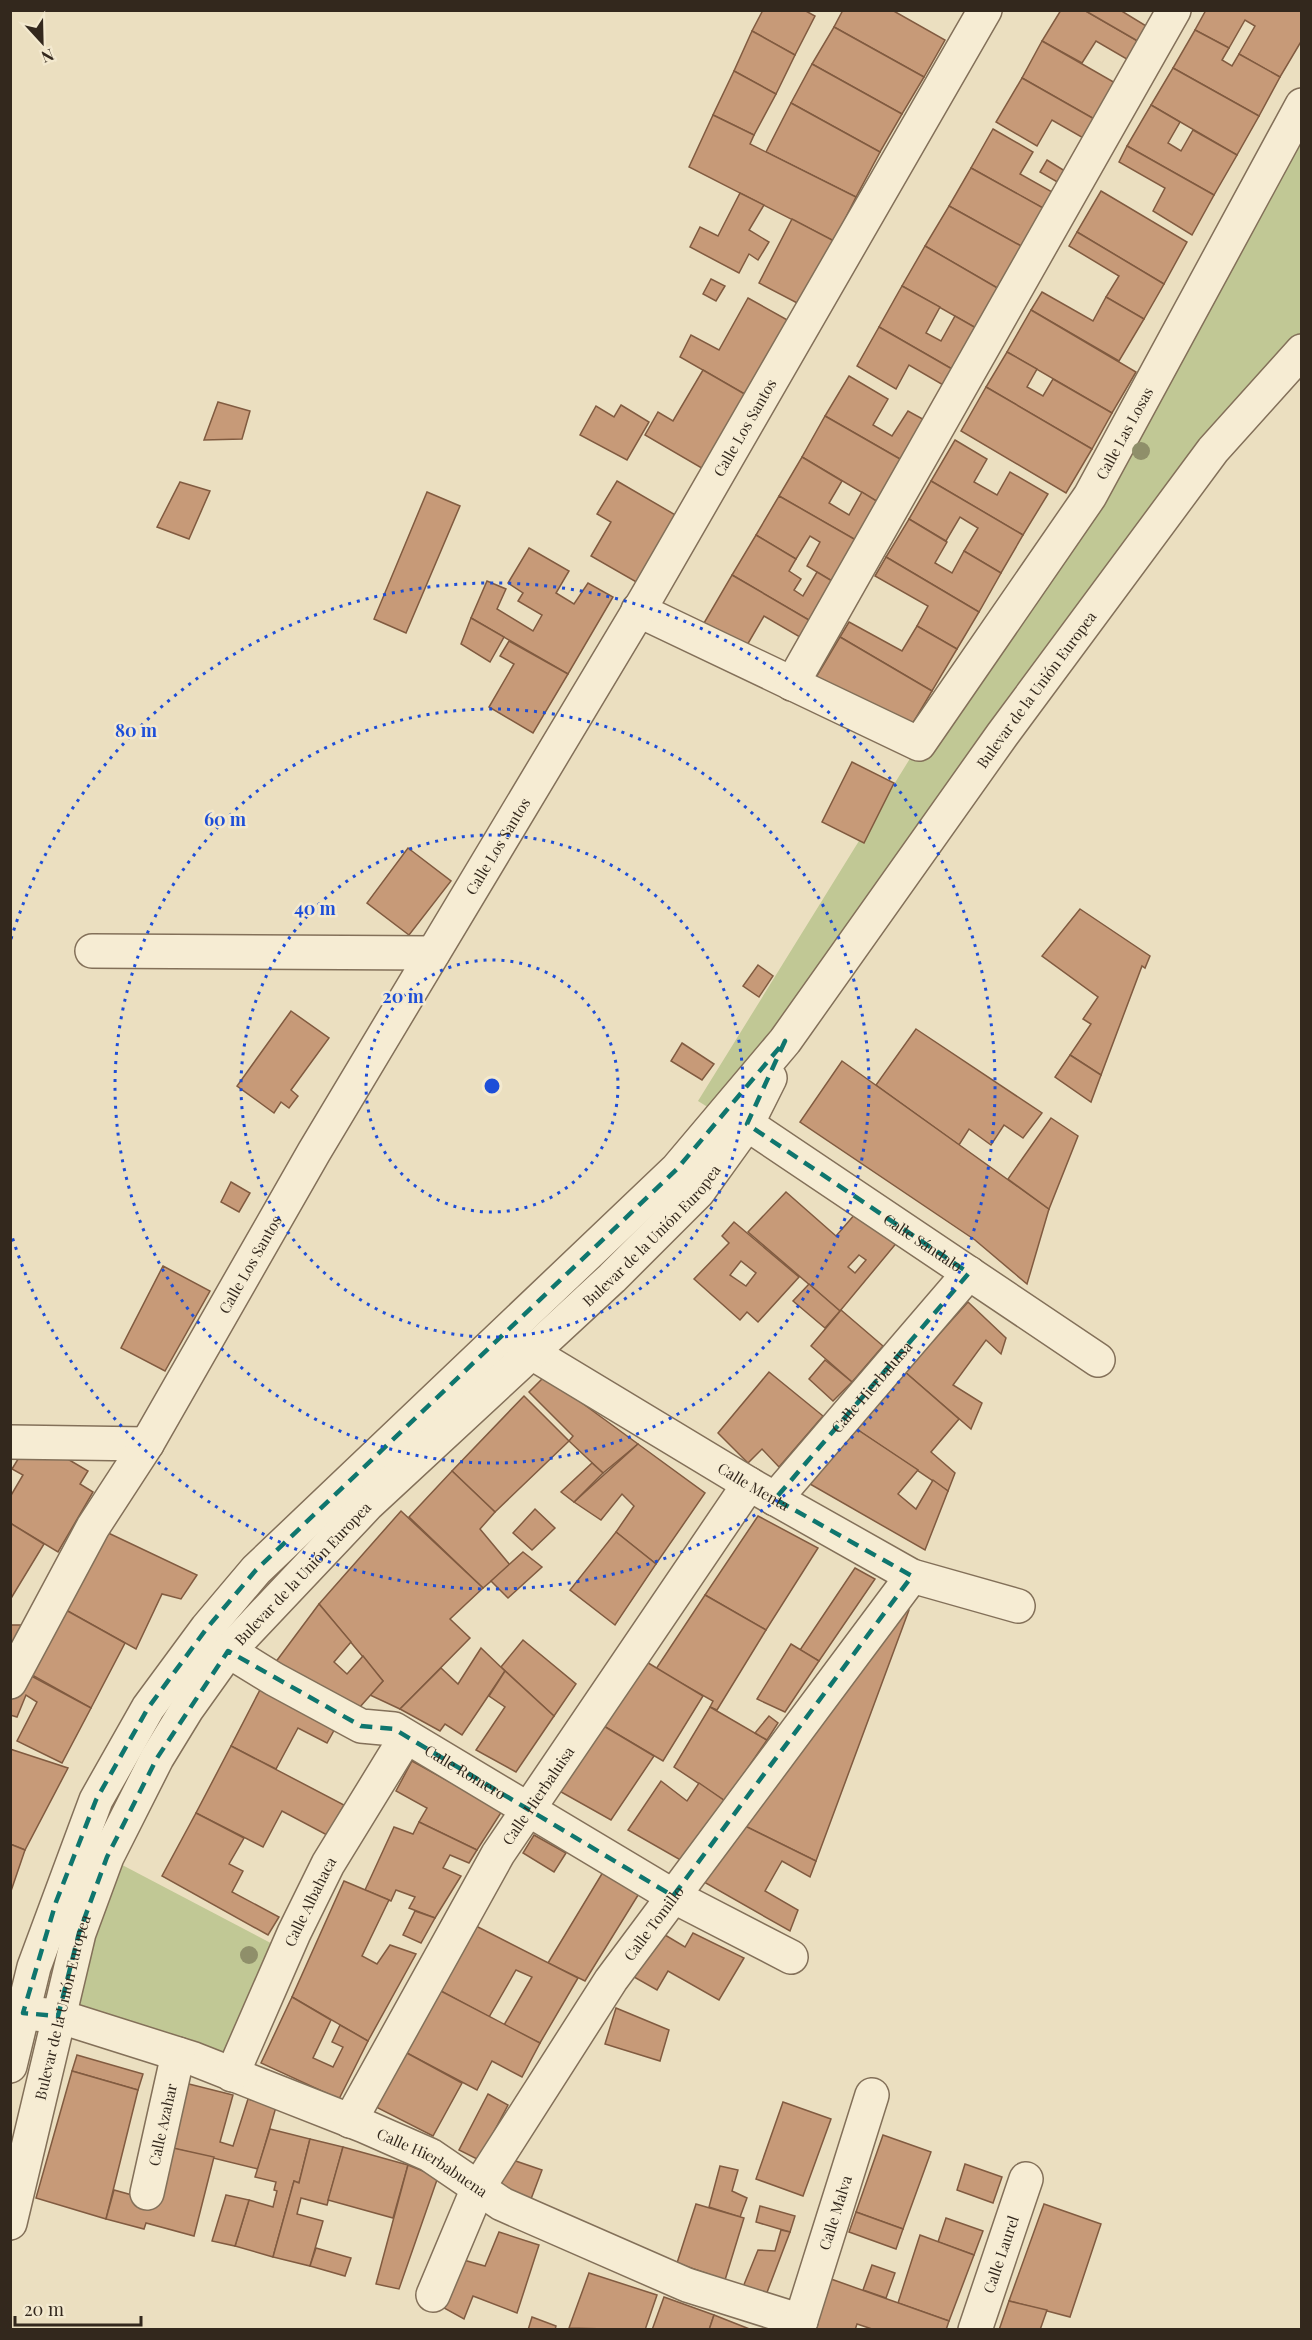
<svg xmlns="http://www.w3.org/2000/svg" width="1312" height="2340" viewBox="0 0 1312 2340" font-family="'Playfair Display',serif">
	<rect width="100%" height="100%" fill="#ebdfc0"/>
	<g fill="#c1c895">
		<polygon points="1301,105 1301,351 722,1116 698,1101 919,744 1090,496"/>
		<polygon points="107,1857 286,1951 232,2075 58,2016"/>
	</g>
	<g fill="#c79a78" stroke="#815b40" stroke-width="1.5" fill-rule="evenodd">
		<polygon points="804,10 815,16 795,55 752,31 763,10"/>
		<polygon points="843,10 892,10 945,40 924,77 834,27"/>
		<polygon points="1061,10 1084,10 1148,47 1137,65 1096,41 1082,63 1042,41"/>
		<polygon points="1084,10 1120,10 1156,32 1148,47"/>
		<polygon points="1206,10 1302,10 1302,40 1280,77 1239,54 1255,26 1245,20 1229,48 1195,30"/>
		<polygon points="834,27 924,77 902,114 812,64"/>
		<polygon points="1195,30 1229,48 1222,60 1232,66 1239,54 1280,77 1259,116 1173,68"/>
		<polygon points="752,31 795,55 776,94 734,71"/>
		<polygon points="1042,41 1124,88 1103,124 1022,78"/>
		<polygon points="812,64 902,114 880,152 791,103"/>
		<polygon points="1173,68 1259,116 1237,155 1151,105"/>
		<polygon points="734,71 776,94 754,135 713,115"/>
		<polygon points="1022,78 1103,124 1092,143 1052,120 1037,146 996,122"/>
		<polygon points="791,103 880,152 856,197 766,152"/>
		<polygon points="1151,105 1180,122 1168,143 1181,151 1193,130 1237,155 1214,195 1127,146"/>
		<polygon points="713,115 754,135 750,144 856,197 834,241 689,167"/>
		<polygon points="993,129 1033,152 1020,174 1061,197 1052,213 971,168"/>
		<polygon points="1127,146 1214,195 1192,235 1153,211 1165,188 1119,162"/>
		<polygon points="1047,160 1073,176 1066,187 1040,172"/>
		<polygon points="971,168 1052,213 1030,251 949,206"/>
		<polygon points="1101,191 1187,242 1164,284 1077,232"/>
		<polygon points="740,193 764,205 749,230 769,242 758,260 749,254 739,273 690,247 700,227 718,236"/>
		<polygon points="949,206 1030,251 1006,293 925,246"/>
		<polygon points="792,219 834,241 801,305 759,283"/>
		<polygon points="1077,232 1164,284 1144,319 1106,297 1119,276 1069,246"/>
		<polygon points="925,246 1006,293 983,332 902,286"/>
		<polygon points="711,279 725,286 716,301 703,294"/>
		<polygon points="902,286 940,307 926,333 941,341 955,316 983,332 959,373 879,327"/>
		<polygon points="1042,292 1093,321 1106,297 1144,319 1119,361 1031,310"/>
		<polygon points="748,298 791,322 748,396 680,357 691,335 719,350"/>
		<polygon points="1031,310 1136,372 1112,413 1007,352"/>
		<polygon points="879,327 959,373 950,389 909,365 896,389 857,366"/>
		<polygon points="1007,352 1037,369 1027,387 1043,396 1053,379 1112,413 1092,449 986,387"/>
		<polygon points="703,370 748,396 705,470 645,435 658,412 673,421"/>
		<polygon points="849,376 888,399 873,425 892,436 908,411 930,423 907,463 825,416"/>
		<polygon points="986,387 1092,449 1066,493 961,431"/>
		<polygon points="218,402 250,411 242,439 204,440"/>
		<polygon points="621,405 649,422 627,460 580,435 596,406 614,417"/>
		<polygon points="825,416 907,463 883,505 802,457"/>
		<polygon points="955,440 987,459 974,482 997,495 1010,472 1048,494 1023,535 931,481"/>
		<polygon points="802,457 842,481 829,503 849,515 862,492 883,505 861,543 779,496"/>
		<polygon points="617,481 684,520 645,587 591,556 611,522 597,514"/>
		<polygon points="931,481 1023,535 1001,573 964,551 978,528 960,517 946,541 909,519"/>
		<polygon points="180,482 210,491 189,539 157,527"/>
		<polygon points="427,492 460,506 406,633 374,619"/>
		<polygon points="779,496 861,543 837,584 807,566 820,542 810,536 796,559 756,535"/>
		<polygon points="909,519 947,542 935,563 952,573 964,551 1001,573 979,612 886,557"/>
		<polygon points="756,535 796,559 789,571 801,579 794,590 803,596 817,572 837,584 814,623 732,575"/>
		<polygon points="529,548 569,571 556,593 574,604 588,583 613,597 568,674 471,618 487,581 506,589 497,609 533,631 542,615 518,601 523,593 508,583"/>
		<polygon points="886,557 979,612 957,649 917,626 928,606 875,576"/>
		<polygon points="732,575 814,623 805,640 764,616 746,647 704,623"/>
		<polygon points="471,618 504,637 490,662 461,644"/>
		<polygon points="849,622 902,651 917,626 957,649 932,691 840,637"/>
		<polygon points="840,637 932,691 907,733 815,679"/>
		<polygon points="509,641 568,674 533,733 489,707 514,664 500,656"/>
		<polygon points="852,762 894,783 864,843 822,822"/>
		<polygon points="408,848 451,881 409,935 367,903"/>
		<polygon points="1080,909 1150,956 1145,968 1142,966 1101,1075 1070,1055 1091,1024 1083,1019 1098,997 1042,956"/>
		<polygon points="758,965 773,976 759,997 743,986"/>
		<polygon points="291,1011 329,1038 291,1090 298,1096 289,1108 281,1102 274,1113 237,1086"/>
		<polygon points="916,1029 1042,1113 1023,1138 1004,1125 991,1145 969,1129 959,1145 876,1085"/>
		<polygon points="682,1043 714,1064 702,1080 671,1061"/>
		<polygon points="1070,1055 1101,1075 1091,1102 1055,1077"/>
		<polygon points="842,1061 1049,1209 1027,1284 975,1240 800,1122"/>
		<polygon points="1051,1118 1078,1136 1049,1209 1008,1179"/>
		<polygon points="231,1182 250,1193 239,1212 221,1202"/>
		<path d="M786,1192L836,1236L856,1213L899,1240L840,1311L748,1232ZM859,1255L866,1260L855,1273L848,1267Z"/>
		<path d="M734,1222L799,1277L758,1322L747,1312L740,1320L694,1279L729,1243L722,1236ZM741,1261L756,1273L746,1286L730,1275Z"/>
		<polygon points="163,1266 210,1291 165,1371 121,1348"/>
		<polygon points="809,1284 840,1311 825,1328 793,1301"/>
		<polygon points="968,1302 1006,1338 1001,1354 986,1340 953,1385 982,1403 971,1429 905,1372"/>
		<polygon points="841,1310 883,1346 852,1382 811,1346"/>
		<polygon points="825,1360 852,1382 833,1401 809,1379"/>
		<polygon points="769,1372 823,1416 779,1467 762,1449 748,1463 718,1433"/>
		<polygon points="905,1372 959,1419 931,1452 955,1473 948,1491 855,1428"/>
		<polygon points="545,1376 638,1444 603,1473 569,1441 573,1436 529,1392"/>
		<polygon points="524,1396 569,1441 495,1512 452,1471"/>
		<polygon points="855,1428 918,1470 898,1494 916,1509 933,1480 948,1491 925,1550 810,1484"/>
		<polygon points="638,1444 705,1493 656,1564 616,1532 634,1506 622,1494 601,1520 574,1502"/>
		<polygon points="44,1445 88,1471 80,1484 93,1492 58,1552 10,1523 10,1497 23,1475 12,1469 26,1446"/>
		<polygon points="592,1463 603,1473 574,1502 561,1492"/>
		<polygon points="452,1471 495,1512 480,1529 510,1565 483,1588 409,1517"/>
		<polygon points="535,1509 555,1528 532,1550 513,1533"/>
		<polygon points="401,1511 483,1588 450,1619 470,1638 400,1709 370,1695 383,1681 319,1604"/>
		<polygon points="758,1516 818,1548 766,1630 705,1595"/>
		<polygon points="10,1523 44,1544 10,1600"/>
		<polygon points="102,1530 197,1575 181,1599 162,1594 136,1649 64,1609"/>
		<polygon points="616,1532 656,1564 615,1625 570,1590"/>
		<polygon points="523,1552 542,1567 508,1598 491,1581"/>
		<polygon points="855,1568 875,1579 819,1661 800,1650"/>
		<polygon points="705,1595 766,1630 717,1710 710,1707 713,1701 656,1669"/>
		<polygon points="319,1604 351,1642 334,1662 347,1674 363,1656 383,1681 359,1708 272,1667"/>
		<polygon points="904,1606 909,1610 816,1861 739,1823"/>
		<polygon points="64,1609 125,1643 91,1708 32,1675"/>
		<polygon points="10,1625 26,1625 10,1654"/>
		<polygon points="523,1640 576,1684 554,1716 501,1667"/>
		<polygon points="791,1644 819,1661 785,1712 757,1699"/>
		<polygon points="481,1648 505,1671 462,1735 445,1724 440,1731 400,1709 441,1668 458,1684"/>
		<polygon points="645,1661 703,1696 663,1761 602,1725"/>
		<polygon points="505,1671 554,1716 516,1772 476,1750 505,1707 489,1696"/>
		<polygon points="24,1672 91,1708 62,1763 17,1741 37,1702 26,1695 17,1717 10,1715 10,1699"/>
		<polygon points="263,1684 337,1725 327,1743 298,1728 276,1769 231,1746"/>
		<polygon points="710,1707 767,1740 725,1801 674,1767"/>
		<polygon points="769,1716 778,1723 767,1740 755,1733"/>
		<polygon points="602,1725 654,1756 611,1820 554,1788"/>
		<polygon points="231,1746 344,1805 327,1835 282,1811 263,1847 196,1813"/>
		<polygon points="10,1749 68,1768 25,1850 10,1844"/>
		<polygon points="412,1761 502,1811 477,1850 419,1822 427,1808 396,1791"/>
		<polygon points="661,1781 687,1801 699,1783 725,1801 684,1862 628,1830"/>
		<polygon points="196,1813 244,1838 229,1864 243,1871 232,1892 279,1917 268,1935 162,1876"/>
		<polygon points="419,1822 477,1850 469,1863 450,1855 443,1868 461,1876 435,1918 409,1908 415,1897 396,1890 391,1901 365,1890 394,1827 413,1834"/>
		<polygon points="739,1823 816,1861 810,1877 782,1861 765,1891 798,1910 790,1931 697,1878"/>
		<polygon points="534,1835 566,1853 554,1872 523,1853"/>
		<polygon points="10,1844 25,1850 10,1894"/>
		<polygon points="603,1872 640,1892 585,1981 548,1963"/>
		<polygon points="344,1881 389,1900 362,1956 377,1964 390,1945 416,1954 368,2041 292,1997"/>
		<polygon points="415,1911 435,1918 421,1943 403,1935"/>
		<polygon points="474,1925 578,1978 540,2043 504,2025 532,1977 516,1970 489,2017 437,1989"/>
		<polygon points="660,1932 685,1947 693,1933 744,1958 719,2000 668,1971 657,1990 634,1977"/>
		<polygon points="437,1989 540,2043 522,2077 492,2061 477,2090 405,2052"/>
		<polygon points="292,1997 331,2020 313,2058 333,2067 343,2047 332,2042 340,2025 368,2041 339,2099 261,2063"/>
		<polygon points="616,2008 669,2030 660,2061 605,2044"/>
		<polygon points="405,2052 462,2083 433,2136 376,2107"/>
		<polygon points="77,2055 143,2074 138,2090 72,2071"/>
		<polygon points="72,2071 138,2090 106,2219 36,2198"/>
		<polygon points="181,2082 233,2095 220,2142 233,2146 248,2099 276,2107 258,2169 164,2146"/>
		<polygon points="488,2094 508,2105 479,2160 459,2150"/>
		<polygon points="783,2102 831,2119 803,2196 756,2179"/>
		<polygon points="270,2129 310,2139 299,2183 294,2181 273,2257 235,2246 249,2200 273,2207 277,2191 274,2190 276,2182 255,2177"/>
		<polygon points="883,2135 931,2152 903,2229 856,2212"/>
		<polygon points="310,2139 343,2147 327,2205 301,2198 297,2214 323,2221 310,2266 273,2257 294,2181 299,2183"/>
		<polygon points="164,2146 214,2157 194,2236 146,2223 144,2229 106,2219 114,2190 150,2200"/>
		<polygon points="343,2147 408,2165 393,2218 328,2200"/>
		<polygon points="507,2158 542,2170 531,2199 497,2188"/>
		<polygon points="965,2164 1002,2177 993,2203 957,2190"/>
		<polygon points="408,2165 438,2177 399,2289 376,2284"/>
		<polygon points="720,2166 738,2170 732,2191 747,2198 740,2217 709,2207"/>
		<polygon points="226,2195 249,2200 235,2246 212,2241"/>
		<polygon points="696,2204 744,2218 725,2280 677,2263"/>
		<polygon points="1044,2204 1101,2224 1070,2317 1009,2301"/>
		<polygon points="760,2206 795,2216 790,2232 756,2222"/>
		<polygon points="856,2212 903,2229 896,2249 849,2232"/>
		<polygon points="946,2218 983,2231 974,2255 938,2242"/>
		<polygon points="781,2230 790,2232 766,2295 743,2287 758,2250 775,2251"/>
		<polygon points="499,2232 539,2245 517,2313 473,2296 464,2319 444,2308 460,2259 485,2266"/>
		<polygon points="920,2235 974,2255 949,2321 898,2303"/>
		<polygon points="316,2248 351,2258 345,2276 310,2266"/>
		<polygon points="872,2265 895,2273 886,2298 863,2290"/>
		<polygon points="589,2273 657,2295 645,2330 569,2328"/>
		<polygon points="831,2279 949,2321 946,2330 875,2330 857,2324 855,2330 813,2330"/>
		<polygon points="664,2297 714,2315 709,2330 652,2330"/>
		<polygon points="1009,2301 1047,2310 1040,2330 999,2330"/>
		<polygon points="714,2315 752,2330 709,2330"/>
		<polygon points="532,2317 556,2326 555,2330 528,2330"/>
	</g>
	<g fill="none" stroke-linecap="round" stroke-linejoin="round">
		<g stroke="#837059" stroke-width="36">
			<g id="minor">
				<path id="s1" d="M638,610L919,744L1090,496L1302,105"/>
				<polyline points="792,684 1174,10"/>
				<polyline points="92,951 433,953"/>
				<path id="s2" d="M747,1124L1098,1360"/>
				<path id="s3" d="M512,1341L749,1484L912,1576L1018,1606"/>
				<polyline points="10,1442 147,1444"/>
				<path id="s4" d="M775,1499L969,1273"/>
				<path id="s5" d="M230,1652L274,1679L361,1726L394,1729L673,1896L791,1957"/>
				<path id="s6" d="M10,1682L93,1527L147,1444L314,1152L645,600L985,10"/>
				<path id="s7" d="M35,2014L58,2016L194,2059L364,2126L430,2155L502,2204L687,2285L801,2321"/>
				<path id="s8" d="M10,2066L34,1967L96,1800L148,1708L207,1628L256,1570L677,1169L785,1041L1002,735L1213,450L1302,351"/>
				<path id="s9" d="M232,2075L294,1933L328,1864L406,1737"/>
				<path id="s10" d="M350,2121L498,1854L749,1484"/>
				<path id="s11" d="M147,2193L178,2054"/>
				<path id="s12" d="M10,2223L79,1933L107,1857L157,1758L187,1709L227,1653L368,1504L612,1278L698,1192L747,1124L770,1078"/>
				<path id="s13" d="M433,2295L478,2188L611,1980L912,1576"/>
				<path id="s14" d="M798,2330L872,2095"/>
				<path id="s15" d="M975,2330L1026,2179"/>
			</g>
		</g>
		<use href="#minor" stroke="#f6ecd3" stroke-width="33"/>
	</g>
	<g fill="#8f8f6a">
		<circle cx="1141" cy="451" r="9"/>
		<circle cx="249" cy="1955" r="9"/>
	</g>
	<path fill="none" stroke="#0f766e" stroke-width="4.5" stroke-dasharray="12 8" stroke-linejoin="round" d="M785,1041L747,1124L969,1273L775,1499L912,1576L673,1896L394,1729L361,1726L228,1651L157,1758L107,1857L79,1933L58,2016L23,2013L56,1902L96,1800L148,1708L207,1628L256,1570L677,1169Z"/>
	<g fill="none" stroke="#1d4ed8" stroke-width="3" stroke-dasharray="3 6">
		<circle cx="492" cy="1086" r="126"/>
		<circle cx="492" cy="1086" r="251"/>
		<circle cx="492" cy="1086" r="377"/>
		<path d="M11 939A503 503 0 1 1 11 1233"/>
	</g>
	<g text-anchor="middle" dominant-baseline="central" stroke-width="5" stroke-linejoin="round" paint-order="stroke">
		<g font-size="15" fill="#33281d" stroke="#f3e9cf">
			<text stroke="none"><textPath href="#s6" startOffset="1454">Calle Los Santos</textPath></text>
			<text stroke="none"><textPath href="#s1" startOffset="684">Calle Las Losas</textPath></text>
			<text stroke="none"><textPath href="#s8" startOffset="1742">Bulevar de la Unión Europea</textPath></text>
			<text stroke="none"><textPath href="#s6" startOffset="968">Calle Los Santos</textPath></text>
			<text stroke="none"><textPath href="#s12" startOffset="1212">Bulevar de la Unión Europea</textPath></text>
			<text stroke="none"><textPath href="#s2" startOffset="212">Calle Sándalo</textPath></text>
			<text stroke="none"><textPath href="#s6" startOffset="482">Calle Los Santos</textPath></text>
			<text stroke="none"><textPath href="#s4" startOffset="148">Calle Hierbaluisa</textPath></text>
			<text stroke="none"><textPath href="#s3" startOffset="282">Calle Menta</textPath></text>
			<text stroke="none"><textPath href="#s12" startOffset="726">Bulevar de la Unión Europea</textPath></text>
			<text stroke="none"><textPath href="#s5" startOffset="267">Calle Romero</textPath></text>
			<text stroke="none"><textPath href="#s10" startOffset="376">Calle Hierbaluisa</textPath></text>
			<text stroke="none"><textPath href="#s9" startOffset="190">Calle Albahaca</textPath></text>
			<text stroke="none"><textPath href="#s13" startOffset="434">Calle Tomillo</textPath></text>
			<text stroke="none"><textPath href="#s12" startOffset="222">Bulevar de la Unión Europea</textPath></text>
			<text stroke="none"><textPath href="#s11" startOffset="70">Calle Azahar</textPath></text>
			<text stroke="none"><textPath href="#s7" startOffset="426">Calle Hierbabuena</textPath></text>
			<text stroke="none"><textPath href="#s14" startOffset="123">Calle Malva</textPath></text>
			<text stroke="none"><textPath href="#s15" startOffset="80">Calle Laurel</textPath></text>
		</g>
	</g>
	<circle cx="492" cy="1086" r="9" fill="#1d4ed8" stroke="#f3e9cf" stroke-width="3"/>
	<g font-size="18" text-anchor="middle" font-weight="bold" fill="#1d4ed8" stroke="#f3e9cf" stroke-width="5" stroke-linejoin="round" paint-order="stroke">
		<text x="136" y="737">80 m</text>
		<text x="225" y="826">60 m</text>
		<text x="315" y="915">40 m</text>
		<text x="403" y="1003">20 m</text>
	</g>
	<rect width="1312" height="2340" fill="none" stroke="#33281d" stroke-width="24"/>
	<g transform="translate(42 42) rotate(158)" stroke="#f3e9cf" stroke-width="4.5" paint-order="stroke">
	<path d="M0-4.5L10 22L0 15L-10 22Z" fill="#33281d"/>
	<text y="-9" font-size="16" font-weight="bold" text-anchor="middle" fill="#33281d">N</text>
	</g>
	<path d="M15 2316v9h126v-9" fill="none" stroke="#33281d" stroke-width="3"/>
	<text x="24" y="2316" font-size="18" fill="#33281d" stroke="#f3e9cf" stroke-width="4.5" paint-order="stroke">20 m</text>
</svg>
